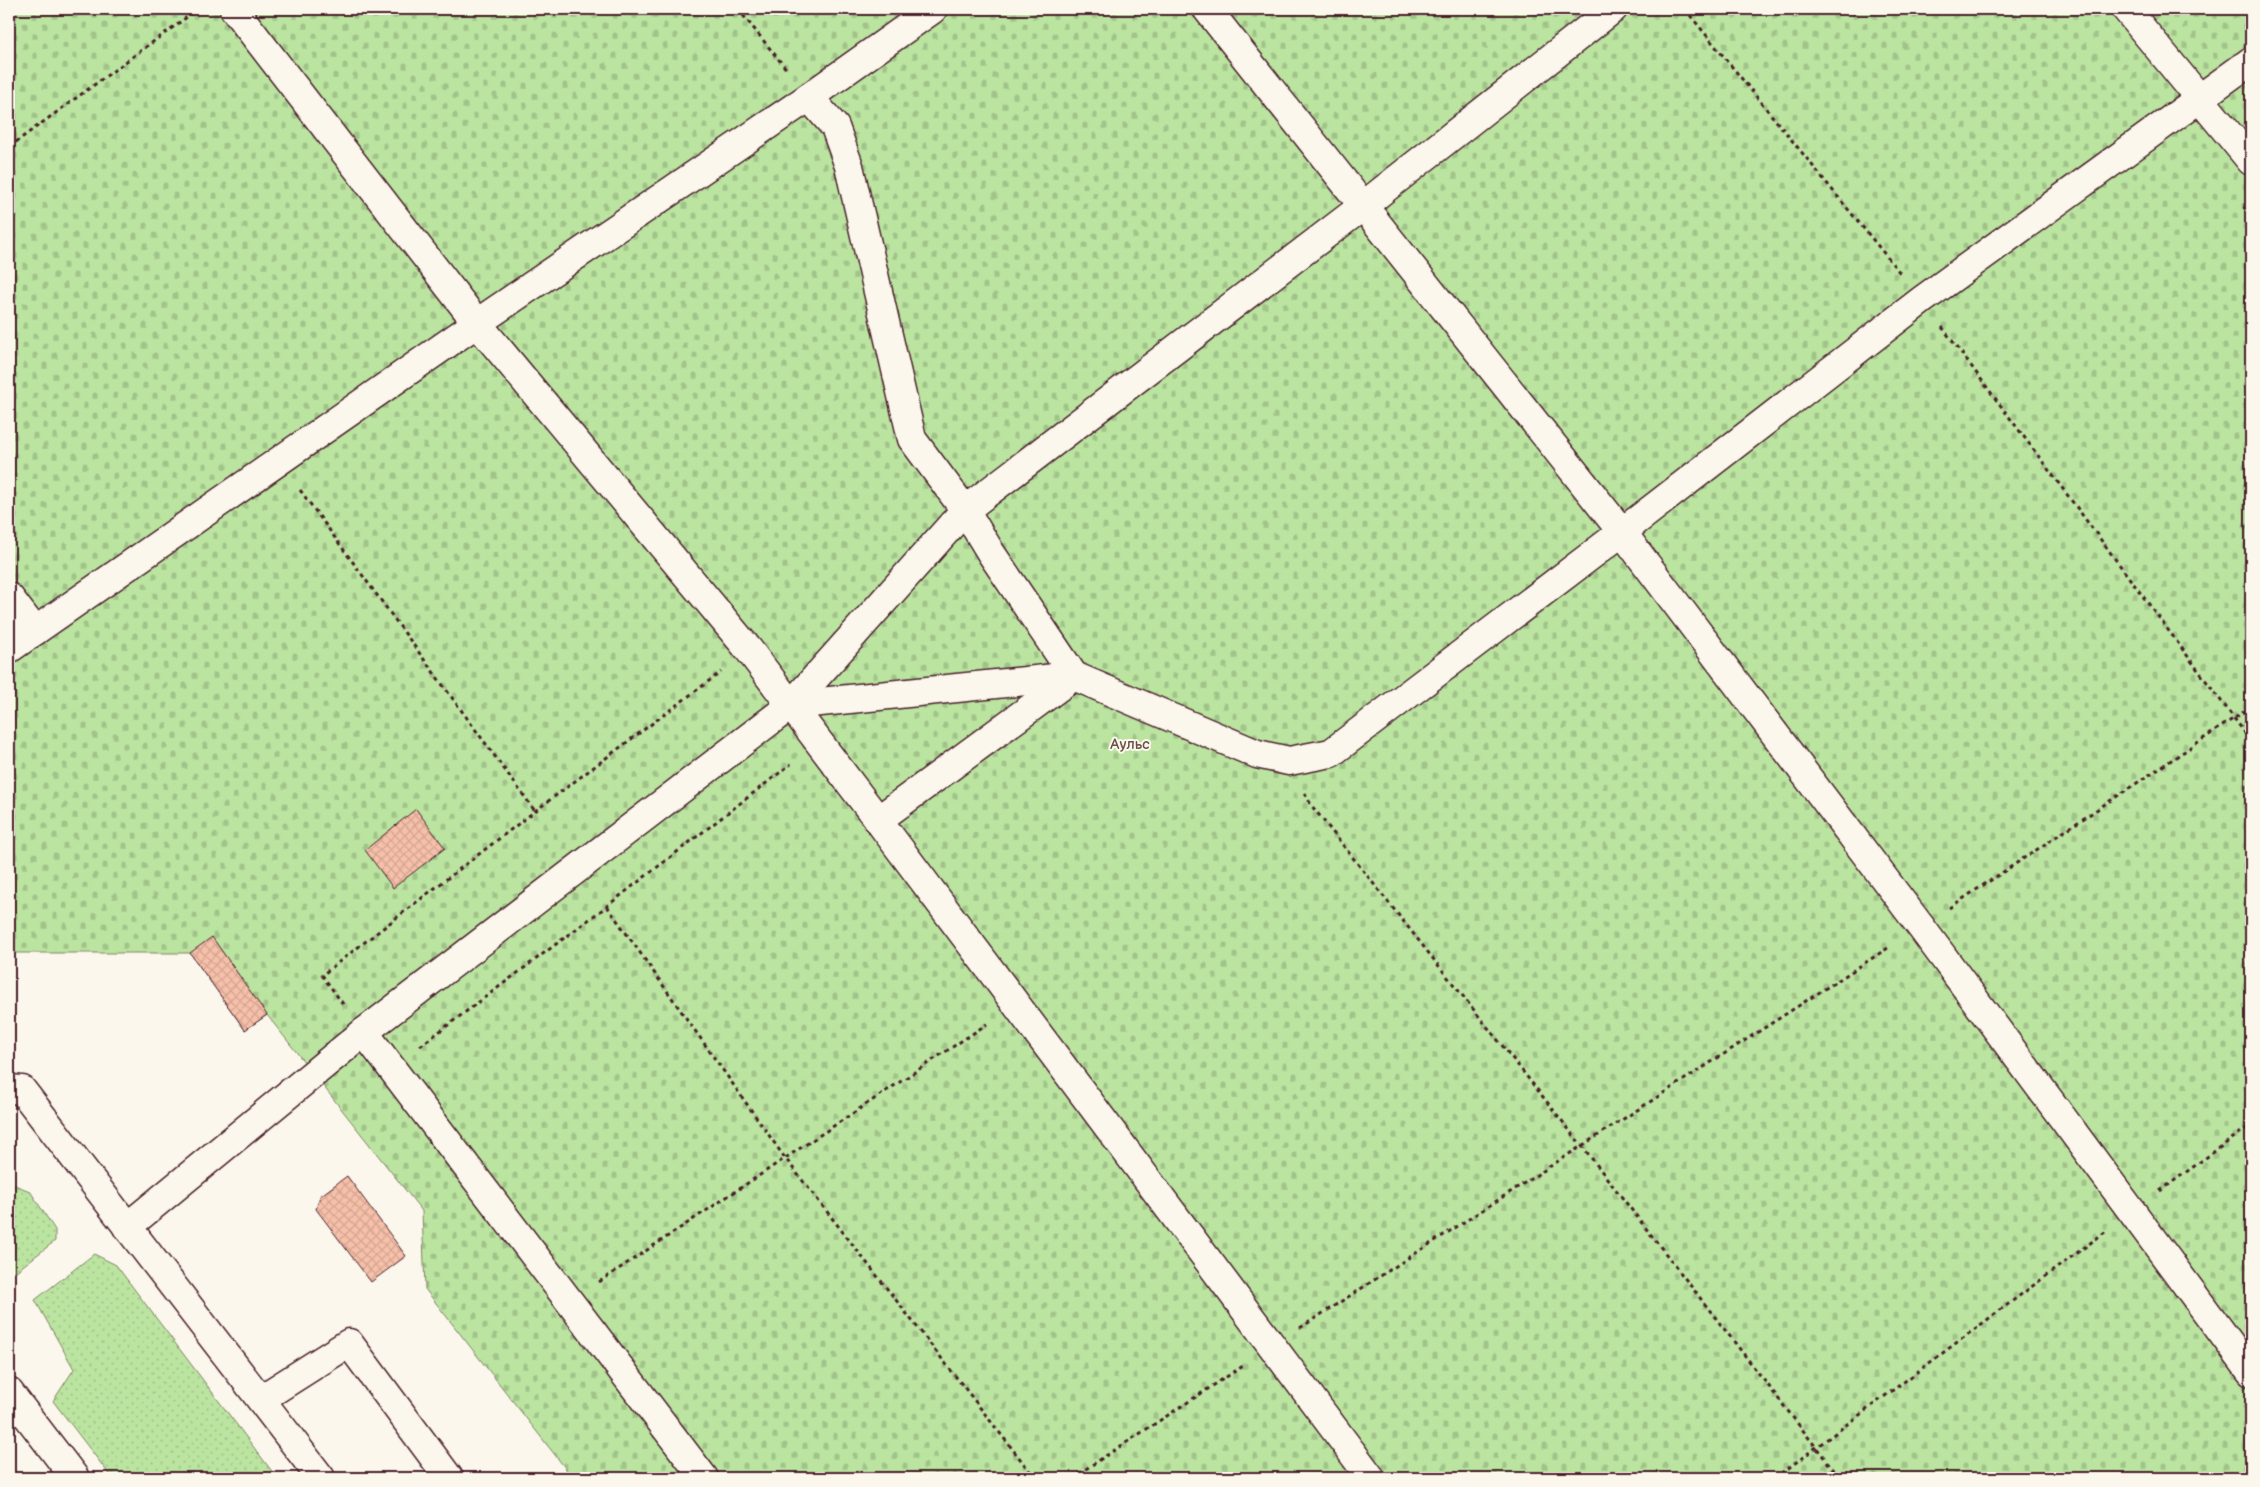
<svg xmlns="http://www.w3.org/2000/svg" width="2260" height="1487" viewBox="0 0 2260 1487" font-family="'Balsamiq Sans',sans-serif">
	<defs>
		<pattern id="grass-dots" width="8" height="8" patternUnits="userSpaceOnUse" patternTransform="scale(1.25)"><rect width="8" height="8" fill="#bae4a0"/><path d="M2 2h.1M6 6h.1" fill="none" stroke="#a1c38a" stroke-width="1.8" stroke-linecap="round"/></pattern>
		<pattern id="cemetery-stones" width="16" height="16" patternUnits="userSpaceOnUse" patternTransform="scale(1.25)"><rect width="16" height="16" fill="#bae4a0"/><path d="M2 7V4a2 2 0 0 1 4 0v3zM10 15v-3a2 2 0 0 1 4 0v3z" fill="#a1c38a"/></pattern>
		<pattern id="building-cross-hatch" width="8" height="8" patternUnits="userSpaceOnUse" patternTransform="scale(1.25)"><rect width="8" height="8" fill="#f6c0a9"/><path d="M0 0l8 8M0 8l8-8" fill="none" stroke="#d4a592"/></pattern>
	</defs>
	<rect width="100%" height="100%" fill="#fbf7ec"/>
	<filter id="ink" filterUnits="userSpaceOnUse"><feTurbulence type="fractalNoise" baseFrequency=".02" numOctaves="2"/><feDisplacementMap in="SourceGraphic" scale="10" xChannelSelector="R" yChannelSelector="G"/><feConvolveMatrix kernelMatrix="1 2 1 2 8 2 1 2 1" color-interpolation-filters="sRGB"/></filter>
	<g filter="url(#ink)">
		<g fill="url(#grass-dots)" stroke="#828266">
			<polygon points="12,1184 30,1191 55,1230 55,1241 15,1272 9,1270 9,1186"/>
			<polygon points="94,1254 116,1265 277,1478 112,1478 53,1401 74,1369 35,1300"/>
		</g>
		<polygon fill="url(#cemetery-stones)" stroke="#828266" points="9,9 2251,9 2251,1478 573,1478 425,1289 422,1211 267,1015 245,1030 190,953 9,953"/>
		<g fill="url(#building-cross-hatch)" stroke="#4a1f2b">
			<polygon points="416,809 445,848 393,888 365,850"/>
			<polygon points="212,937 267,1015 245,1030 190,953"/>
			<polygon points="347,1176 406,1256 371,1282 316,1209 320,1196"/>
		</g>
		<g fill="none" stroke-linecap="round" stroke-linejoin="round">
			<g stroke="#4a1f2b" stroke-width="31">
				<g id="minor">
					<polyline points="933,9 809,97 835,127 849,166 912,439 965,510 991,553 1074,676 878,820 1371,1478"/>
					<polyline points="1207,9 1622,532 1921,927 2251,1372"/>
					<polyline points="2126,9 2251,161"/>
					<polyline points="809,97 477,323 749,650 878,820"/>
					<polyline points="9,597 35,631"/>
					<polyline points="9,649 477,323 234,9"/>
					<polyline points="791,705 1074,676 1257,754 1289,761 1331,753 1622,532 1922,300 2251,61"/>
					<polyline points="364,1032 704,1478"/>
					<polyline points="9,1089 22,1090 321,1478"/>
					<polyline points="127,1227 364,1032 791,705 965,510 1363,206 1613,9"/>
					<polyline points="9,1392 75,1478"/>
					<polyline points="261,1399 349,1343 449,1478"/>
				</g>
			</g>
			<g stroke="#4a1f2b" stroke-width="3" stroke-dasharray="4 4" stroke-linecap="butt">
				<polyline points="738,9 788,71"/>
				<polyline points="1685,9 1900,273"/>
				<polyline points="9,147 198,9"/>
				<polyline points="1942,327 2251,741"/>
				<polyline points="300,490 535,811"/>
				<polyline points="1305,793 1311,805 1582,1146 1840,1478"/>
				<polyline points="607,906 785,1158 1035,1478"/>
				<polyline points="1949,908 2251,707"/>
				<polyline points="343,1004 322,975 535,811 721,672"/>
				<polyline points="420,1046 607,906 791,764"/>
				<polyline points="2160,1191 2251,1125"/>
				<polyline points="599,1282 987,1024"/>
				<polyline points="1300,1328 1891,946"/>
				<polyline points="1072,1478 1243,1366"/>
				<polyline points="1775,1478 2105,1232"/>
			</g>
			<use href="#minor" stroke="#fbf7ec" stroke-width="28"/>
		</g>
	</g>
	<g text-anchor="middle" dominant-baseline="central" stroke-width="4" stroke-linejoin="round" paint-order="stroke">
		<g font-size="15" fill="#665048" stroke="#fbf7ec">
			<text x="1130" y="744">Аульс</text>
		</g>
	</g>
	<rect width="2260" height="1487" fill="none" stroke="#fbf7ec" stroke-width="30"/>
	<rect x="15" y="15" width="2230" height="1457" fill="none" stroke="#4a1f2b" stroke-width="2" filter="url(#ink)"/>
</svg>
